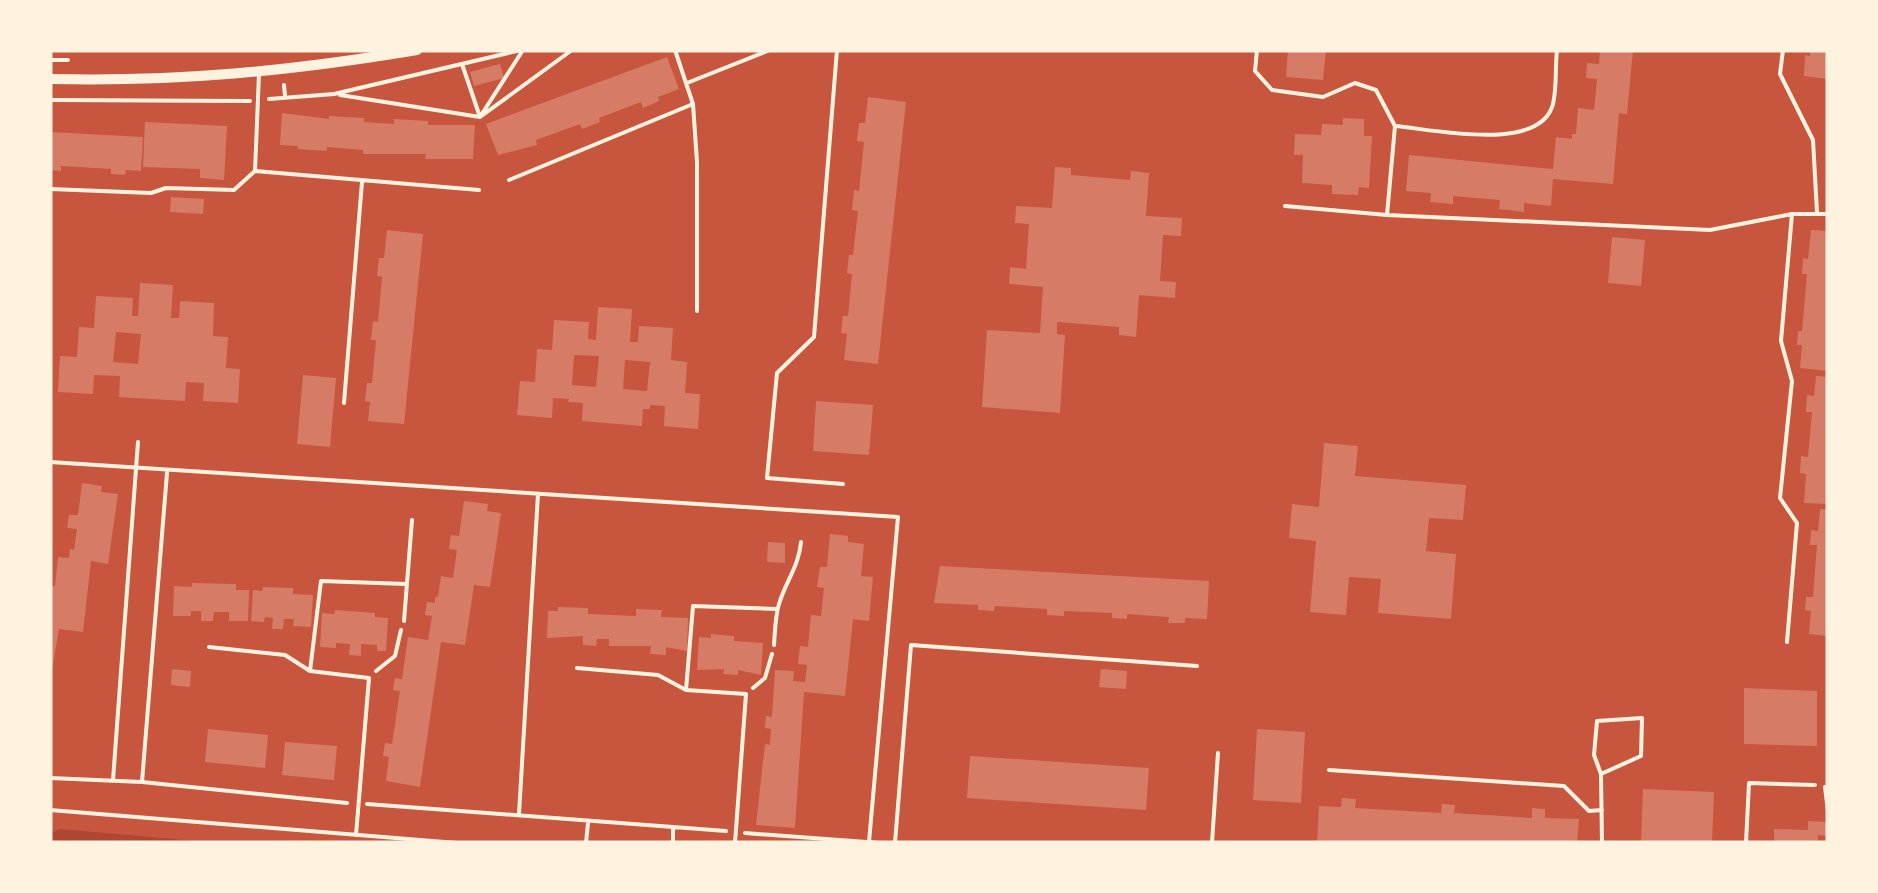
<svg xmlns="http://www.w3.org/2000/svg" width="1878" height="893" font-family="Barlow,sans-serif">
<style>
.green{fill:#ae4732}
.building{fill:#d67c66;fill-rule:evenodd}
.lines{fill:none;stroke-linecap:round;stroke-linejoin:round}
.path{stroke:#fff3e0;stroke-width:4}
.service{stroke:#fff3e0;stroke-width:4}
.tertiary{stroke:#fff3e0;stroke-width:10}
</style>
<rect width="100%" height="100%" fill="#c8553d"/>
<!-- green -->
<path class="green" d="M60,829L218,843H50V833Z"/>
<!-- building -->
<path class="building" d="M1288,50H1326L1323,80L1286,77Z
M1600,50H1633L1627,114L1619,113L1613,184L1553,179L1551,206L1524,203V212L1499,209L1500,200L1453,196V204L1430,202L1431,193L1406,191L1409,155L1553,169L1556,137L1572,139V134H1576L1578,108L1594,110L1597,79L1586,78L1587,63L1599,64Z
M1810,50H1828V79L1804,76L1805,55L1810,56Z
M667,57L679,89L658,97L659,101L643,108L641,102L599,118L600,122L582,129L580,124L536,140L537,145L498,155L486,124Z
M500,64L504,78L474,86L470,72Z
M868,97L906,102L878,364L844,360L847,334L841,333L843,316H848L852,274L847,273L849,255H853L858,211L852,210L854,190L859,191L864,142L857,141L859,123H865Z
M282,113L329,119V116L364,118V122L394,124V119L428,121V125H475L473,159H425L426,154H363V150L327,147V151L298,149V146L280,145Z
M1343,118L1364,119V136H1372L1369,188L1359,187L1358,195L1332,194V185L1302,183L1303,155H1294L1295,134L1321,135L1322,124L1343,125Z
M145,122L227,126L224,180L200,178V169L143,167Z
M50,132L143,137L141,171L126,170L125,175L111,174V169L61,166V171L50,170Z
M1055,167L1071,168V175L1130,180L1131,171L1149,173L1146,216L1182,218L1181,236L1163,235L1160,281L1176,282L1175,298L1139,295L1136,337L1119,335V327L1057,322V334L1065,335L1060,413L982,407L987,330L1040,333L1043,287L1009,284L1010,267L1026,269L1029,224L1015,223L1016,206L1052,208Z
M171,197L204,199L203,214L170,212Z
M387,230L423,234L404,424L368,421L370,402L365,401L367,383H372L376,340H371L373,321L378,322L382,277L377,276L379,258H384Z
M1811,230L1828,231V371L1800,368L1802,345H1797L1798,331H1802L1807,274H1802L1803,258L1808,259Z
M1612,237L1645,240L1641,286L1608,283Z
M140,283L173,285L171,318H179L180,301L214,303L213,336L228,337L226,368L240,369L238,403L203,401L204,383L186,382L185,401L119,397L120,376L94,375L93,394L58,392L60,356L77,357L79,327L94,328L96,296L133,298L132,316H138ZM116,332L141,334L138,364L113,362Z
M598,307L632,309L630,342H638L639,326L673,328L671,360L687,362L685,393L700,394L698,429L664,426L665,406L650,405V409H643L642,426L582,421L583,403L568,402L569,399L553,398L552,418L517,415L520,381L535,382L537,349L552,350L554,320L589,322L588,339L596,340ZM574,355L599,356L596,387L572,385ZM625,360L650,362L647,391L623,389Z
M303,375L336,378L330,447L297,444Z
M1816,376L1828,377V504L1804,503L1806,474L1800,473L1801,456L1808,457L1812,412H1806L1807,395L1814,396Z
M816,401L873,405L869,455L813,451Z
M1324,443L1358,446L1355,476L1466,485L1463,520L1429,518L1426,551L1456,554L1451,619L1378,613L1381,579L1349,577L1346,615L1310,612L1316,541L1289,538L1292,504L1319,507Z
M82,483L102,486L101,492L118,494L108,564L91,561L83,632L59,629L50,681V585L55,586L58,557L69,558L70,549L74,550L77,529L67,528L69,515H78Z
M464,501L488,504L487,511L501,513L490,587L474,585L465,645L441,642L420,787L386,781L389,757L383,756L385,743L392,744L400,691L393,690L395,678L402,679L408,637L428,640L432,616L425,615L427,602L435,603V597H438L441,576L453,578L457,550L449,549L451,535L459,536Z
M1820,509H1828V636L1809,634L1811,611L1805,610L1806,597H1813L1817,545H1810L1811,530L1818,531Z
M830,534L848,536V542L864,544L861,576L873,577L869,621L853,619L845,696L804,692L795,828L756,825L765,744L770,745L771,729L765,728L766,716L772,717L775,670L794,671L793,681L805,682L807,665L798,664L800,646L808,647L811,615L821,616L824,588L817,587L820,567H827Z
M768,542L785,543V563L767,562Z
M940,566L1209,581L1207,619L1185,618V623H1168L1169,617L1127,614V619L1112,618V613L1064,611V616L1047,615V609L995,606L994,611L978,610V605L934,603Z
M192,583L236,584V590H249L248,621H229V612H214L213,621H201V611H191V616H173L174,586L192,587Z
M263,587L293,588V594L313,595L311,627L293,626L294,619H284L283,629H272L273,618L265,617L264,622L251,621L253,590L262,591Z
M558,607L588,608V614L636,616V609L662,610L661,617L688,618L687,651L666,647V655L650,654L651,646H609V639H597L596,646L583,645V636L547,638L548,611H558Z
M335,610L375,613V617L388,618L386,651H377V645L361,644V656L349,655L350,644L336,643V648L320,647L322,613L334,614Z
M711,634L734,636V641L763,643L761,675L738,670V675L723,674L724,669L697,670L699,637L711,638Z
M172,669L191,671L190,687L171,685Z
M1101,669L1127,671L1126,689L1099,687Z
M1744,688L1817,691V746L1744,744Z
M208,729L268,735L265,768L205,762Z
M1257,729L1305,732L1301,803L1253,800Z
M285,742L337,746L334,780L282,775Z
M970,756L1149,768L1146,810L967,798Z
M1643,789L1714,792L1712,843H1641Z
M1342,798L1356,799L1355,808L1407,811L1441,813L1442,804L1455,805L1454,813L1532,818V808L1545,809V818L1579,819L1577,843H1317L1319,806L1341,807Z
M1808,821L1828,822L1827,836L1818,835V843H1774V829L1808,830Z"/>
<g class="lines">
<!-- path -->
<path class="path" d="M50,60H68
M462,64L480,117L523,50
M284,85L285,96
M340,95L480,117L572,50
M269,99L334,94L521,50
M50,100L250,101
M50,462L898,517L869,842
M376,671L395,656L401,630
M753,688L765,678L772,654
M50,778L142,782L347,803
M113,780L138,442
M142,782L167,473
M1825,787L1828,811
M367,804L726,831
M519,814L538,494
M745,833L880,843
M586,843L588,823
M673,843V828"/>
<!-- service -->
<path class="service" d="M675,50L693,104L697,162V311
M837,50L814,337L777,373L767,478L843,484
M1257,50L1255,71L1272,90L1323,97L1355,83L1376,90L1395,126L1387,215L1710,230L1792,214H1828
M1783,50L1780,74L1813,140L1817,212
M687,83L770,50
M1395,126C1432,129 1540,154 1553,104C1557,88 1555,67 1557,50
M255,171L479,190
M509,180L693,104
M50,189L151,193L166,188L234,190L255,171L259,74
M1285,206L1387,215
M344,403L362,182
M404,621L412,520
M1787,642L1797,523L1780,498L1792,381L1781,341L1792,214
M774,645C775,632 775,617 779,604C786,581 799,566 801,542
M209,647L285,655L310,671L369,678L356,835
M577,668L658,675L686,690L746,694L735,843
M310,671L321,581L406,584
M686,690L693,606L777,609
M1329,770L1564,786L1589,811L1602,810
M1601,774L1641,756L1642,718L1597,721L1594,755L1601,774L1602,843
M50,810L457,843
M895,843L911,645L1197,666
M1212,843L1218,753
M1746,843L1749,783L1815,785"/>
<!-- tertiary -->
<path class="tertiary" d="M50,79C178,82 291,71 417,50"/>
</g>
<!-- border -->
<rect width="1878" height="893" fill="none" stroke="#fff3e0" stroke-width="105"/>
</svg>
